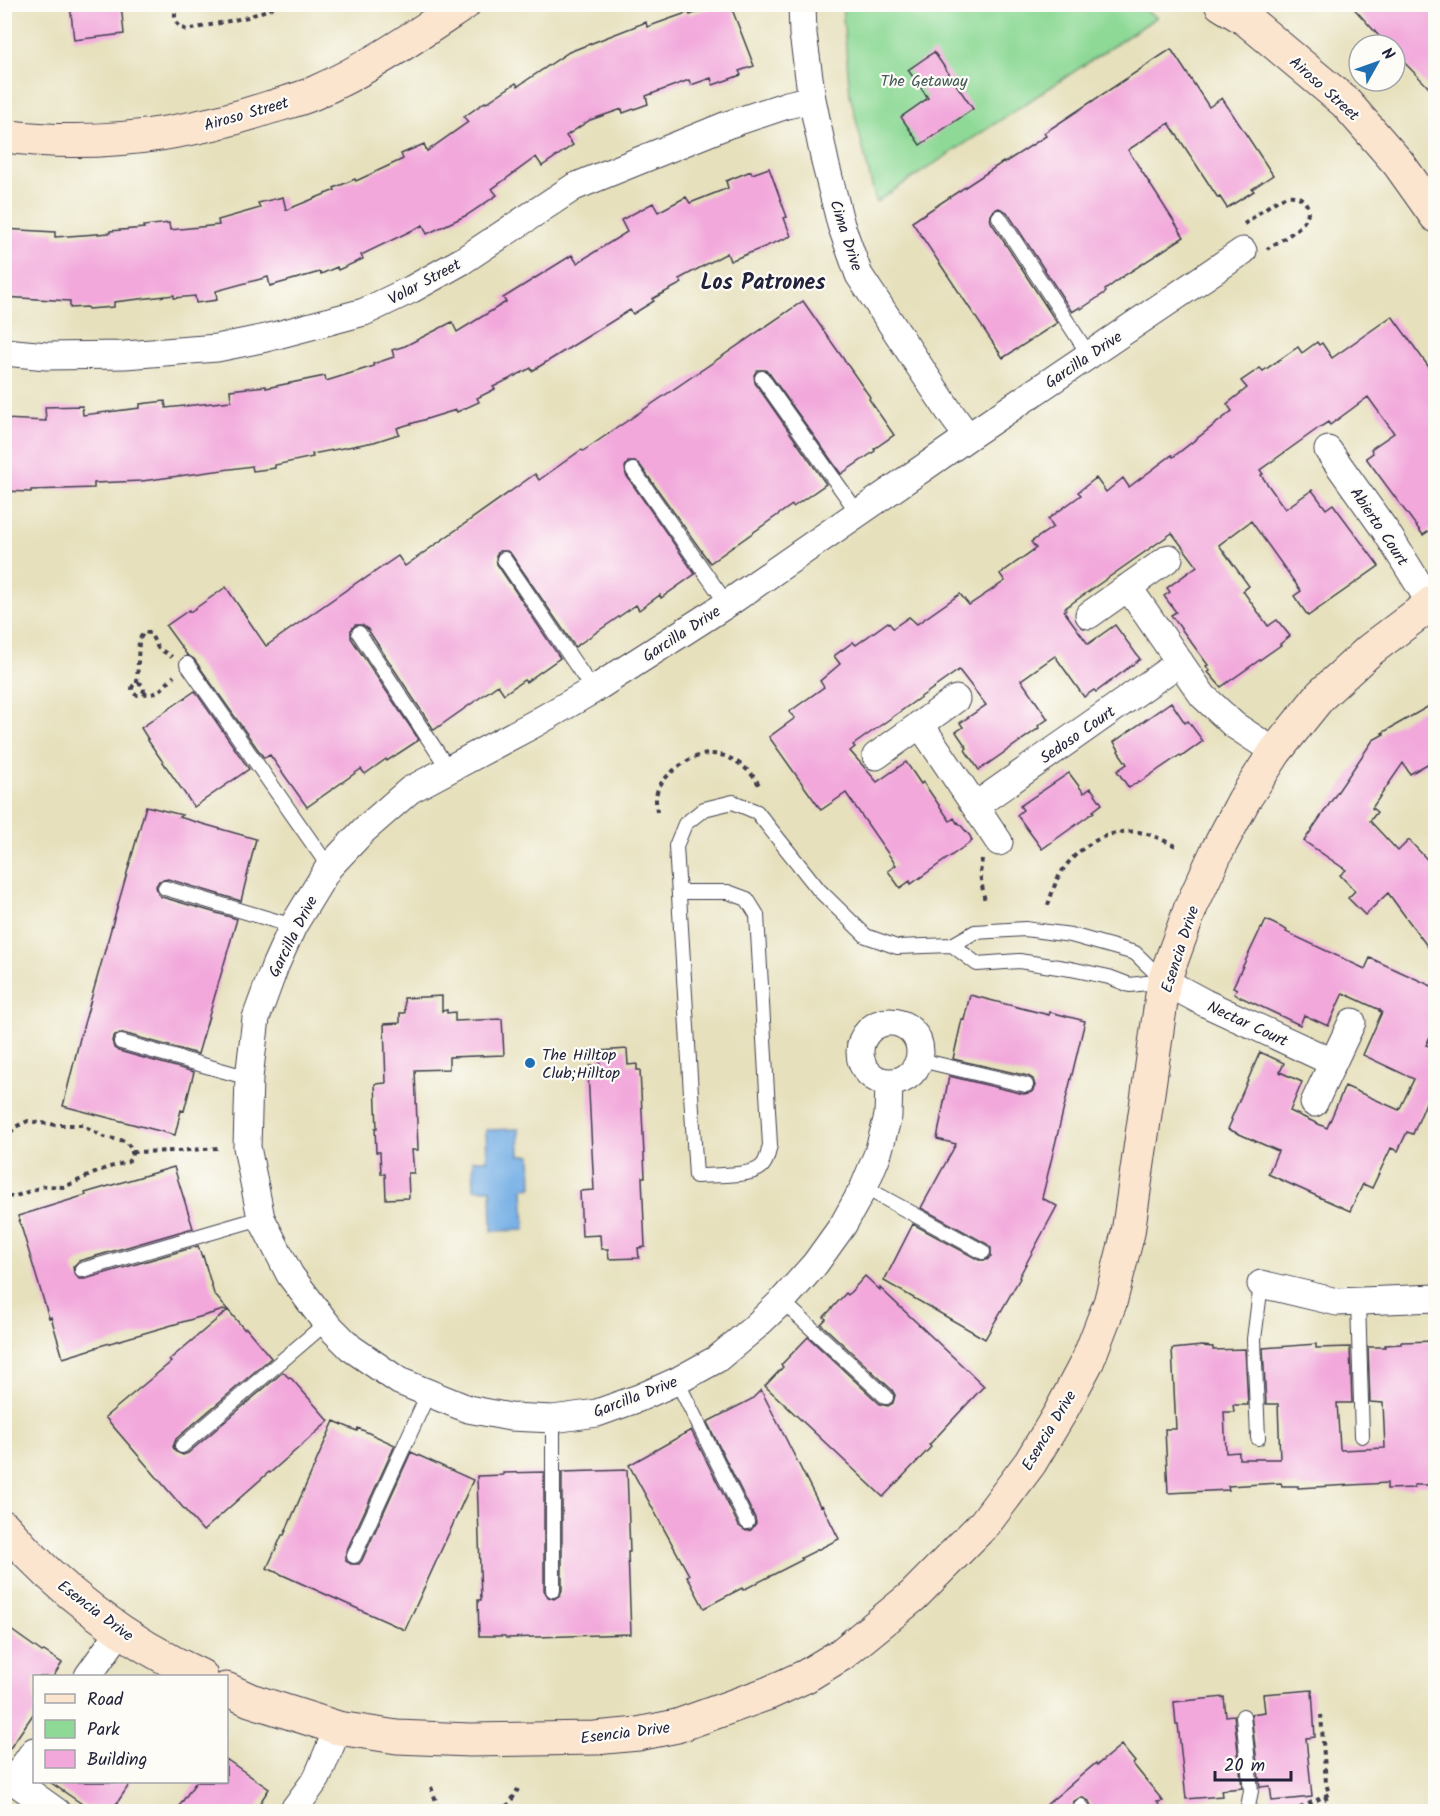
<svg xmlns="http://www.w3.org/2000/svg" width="1440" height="1816" font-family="Kalam,sans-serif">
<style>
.green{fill:#8dd995;stroke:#587e68;stroke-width:1.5}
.water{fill:#74afe5;stroke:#4b6890;stroke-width:1.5}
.building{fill:#f2a8db}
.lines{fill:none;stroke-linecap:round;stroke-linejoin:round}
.lane-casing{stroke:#3f3e4e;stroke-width:16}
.street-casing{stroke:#3f3e4e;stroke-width:29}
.secondary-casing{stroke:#3f3e4e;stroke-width:35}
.path{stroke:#3f3e4e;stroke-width:4;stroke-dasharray:4.5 4.5;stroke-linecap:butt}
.lane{stroke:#fff;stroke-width:14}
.street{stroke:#fff;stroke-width:27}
.secondary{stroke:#fce5cf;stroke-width:33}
.poi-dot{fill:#1f6fb2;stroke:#fdfcf7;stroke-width:2}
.labels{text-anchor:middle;stroke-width:4.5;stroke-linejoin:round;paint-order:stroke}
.park-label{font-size:16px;fill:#425956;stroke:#fdfcf7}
.street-label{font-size:16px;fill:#22223b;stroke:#fdfcf7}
.poi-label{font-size:16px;fill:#22223b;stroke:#fdfcf7;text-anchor:start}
.district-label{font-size:22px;font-weight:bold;fill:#22223b;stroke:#fdfcf7}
</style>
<rect width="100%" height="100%" fill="#fdfcf7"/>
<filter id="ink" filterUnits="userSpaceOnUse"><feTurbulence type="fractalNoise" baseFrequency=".0167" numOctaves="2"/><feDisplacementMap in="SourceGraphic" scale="12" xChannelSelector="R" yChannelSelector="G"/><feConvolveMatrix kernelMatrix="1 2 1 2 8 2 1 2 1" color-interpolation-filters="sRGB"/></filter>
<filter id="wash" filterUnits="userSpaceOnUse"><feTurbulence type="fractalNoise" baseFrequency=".008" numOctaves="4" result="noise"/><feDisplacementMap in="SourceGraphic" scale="24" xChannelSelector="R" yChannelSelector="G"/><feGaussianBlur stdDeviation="1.35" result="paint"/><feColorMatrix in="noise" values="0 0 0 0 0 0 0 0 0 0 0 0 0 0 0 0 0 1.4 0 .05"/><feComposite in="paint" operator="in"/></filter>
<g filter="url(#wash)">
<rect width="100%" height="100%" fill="#e6e0bc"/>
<!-- green -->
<path class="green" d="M1133,4L1157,17L876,202L850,95L842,5Z"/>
<!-- water -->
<path class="water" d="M519,1129L520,1155H531L532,1187L523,1188L525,1230L492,1231L491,1189H474L473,1160H487L486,1130Z"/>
<g id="blocks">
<!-- building -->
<path class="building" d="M70,4H121L124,34L74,40Z
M719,4H730L754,66L739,71L741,75L713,85L711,78L691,85L689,80L646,96L648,104L623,113L622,109L590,120L566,136L573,145L542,166L536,157L492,189L497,195L467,215L427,234L423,225L361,255L363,259L338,270L337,267L321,274L320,272L270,286L268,277L216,291L217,300L196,303L195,296L174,298V295L114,302V307L88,309L87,307L70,308V301L4,297V229L55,232V237L110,233V231L144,228L143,226L169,223L170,230L219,225L218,220L260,208L258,203L283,197L286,210L335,190L334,188L355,179L356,181L403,159L401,154L424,144L427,151L468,122L464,117L485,102L486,103L516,83L518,86L569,52L646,22L647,27L689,12L690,15Z
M1350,4H1436V95L1395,53V45H1387Z
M1171,49L1209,107L1222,98L1273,175L1252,189L1254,191L1227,208L1220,197L1218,198L1169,123L1128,150L1184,237L1125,275L1105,290L1106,292L1081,309L1080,307L1072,312L1007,212L999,208L994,210L990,217L991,222L1057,323L1003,358L912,222L1003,162L1004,163L1046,136L1044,133Z
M934,52L973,109L920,145L901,117L928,98L908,70Z
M769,168L787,217L784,218L791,236L730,261L727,253L679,279L682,283L652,299L654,301L633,314L630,310L532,371L531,368L493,387L495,389L477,398L479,402L457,412L456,410L397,428L399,434L374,442L312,454L313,457L275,465V468L253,471L252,466L142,481L94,483V488L31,490V492L4,491V419L46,421L45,407L82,406L83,415L140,408V404L165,401L166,408L231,401L230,390L266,386V388L325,376L326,381L374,366L373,364L394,357L392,350L405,346L452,322L457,332L506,302L503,298L572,255L577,263L627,232L621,220L653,203L658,212L686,197L690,203L728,188L726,181L751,171L752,174Z
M803,301L870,397L869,399L894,435L874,449L875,451L841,474L769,373L765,370H757L754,375L755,383L826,484L793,507L792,505L710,563L640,465L636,462H628L625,467L626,475L695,574L661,598L660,595L639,610L636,605L575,647L511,554L507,551H499L496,556L497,564L560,658L526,682L524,680L504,694L498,685L434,730L367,628L362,625H355L351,630V638L419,740L387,761L386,759L365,774L361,769L307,807L270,755L264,758L194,659L187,655L166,626L189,610L190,612L226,587L266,646L362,579L363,580L398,556L405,566L535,474L539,480L581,450L583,451Z
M1392,316L1436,377V526L1423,535L1366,458L1373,453L1371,449L1394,433L1368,397L1330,425L1328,422L1320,427L1260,470L1263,474L1261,475L1285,509L1312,490L1326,509L1333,504L1379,566L1308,616L1294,596L1301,591L1251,521L1219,545L1249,586L1243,591L1268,626L1277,620L1290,636L1280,644L1281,645L1221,687L1208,672L1210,671L1206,666L1208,665L1171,615L1176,612L1164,596L1170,592L1167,588L1197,566L1172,533L1065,608L1066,609L1064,611L1088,644L1115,625L1140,659L1096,692L1094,690L1084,697L1055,656L1021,680L1048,719L1038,726L1039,728L979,770L965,750L967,748L956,732L963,727L960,723L986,705L959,670L853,745L855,747L850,751L877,782L906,762L921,784L923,782L950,821L954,818L957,823L958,822L970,836L972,841L911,884L910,881L900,888L888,871L896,865L846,793L821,810L769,737L795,718L789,712L824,687L820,681L840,664L834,656L853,642L856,645L888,622L893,628L909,617L917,624L960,594L969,605L1005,581L1000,574L1036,548L1031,542L1053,527L1048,519L1081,495L1078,492L1096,478L1106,492L1123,478L1129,487L1172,455L1173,457L1232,411L1227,404L1247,388L1241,381L1260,368L1263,371L1298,347L1302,353L1317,342L1319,345L1322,343L1332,358Z
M195,691L249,769L194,807L147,739H148L141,728Z
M1171,702L1185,723L1188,721L1203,741L1181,757L1180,755L1140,782L1139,781L1129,788L1117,771L1127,764L1118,751L1119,750L1114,742Z
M1436,702V759L1410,774L1403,763L1372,808L1377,812L1370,821L1398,851L1409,840L1436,869V958L1388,893L1365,915L1348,898L1355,891L1340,875L1346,870L1304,841L1373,740L1384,734L1382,733Z
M1069,773L1084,793L1091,788L1102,804L1093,811L1094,812L1042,849L1017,815L1023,810L1020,806Z
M146,806L182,815L179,817L203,824L256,839L241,901L168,879L159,881L156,886L158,894L162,897L237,919L198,1054L123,1033L115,1035L112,1040L114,1048L119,1051L194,1072L184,1111L181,1110L175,1135L63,1106L80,1038Z
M1266,920L1287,930L1286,932L1365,969L1370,958L1436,988V1024L1426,1045L1429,1046L1436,1030V1102L1428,1098L1413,1134L1407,1132L1398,1151L1391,1148L1372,1188L1363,1184L1350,1211L1268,1174L1278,1151L1228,1129L1232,1120L1231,1119L1260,1052L1284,1063L1280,1072L1302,1082L1290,1111L1327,1128L1345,1086L1399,1110L1414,1079L1363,1055L1382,1012L1379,1011L1380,1010L1343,993L1328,1026L1304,1015L1300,1025L1234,994L1237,989L1233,987L1261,928L1262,929Z
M970,995L1049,1015L1050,1012L1085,1021L1042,1198L1057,1206L1019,1277L1020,1278L985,1339L884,1281L913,1224L979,1260H987L991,1256V1248L987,1244L921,1208L956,1144L937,1139L949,1076L1024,1094L1032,1092L1035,1086L1033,1079L1028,1076L953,1059L962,1019L964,1020Z
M442,996V1011L447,1010V1013L455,1012V1021L502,1019L504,1055L449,1057V1069L415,1070L418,1150H412L414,1173H408L409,1198L386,1199L385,1174H381L380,1152H376L375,1128H377L375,1084L386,1083L384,1024L400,1023V1013H405L404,998Z
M627,1049L628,1065L637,1064V1070H640L645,1177H642L645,1247L638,1248L639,1258L609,1259L608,1249H601L600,1235L582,1236L580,1191L594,1190L588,1073H591L590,1066H600L599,1051Z
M174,1167L193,1228L79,1261L73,1267L74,1273L79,1279H85L198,1246L202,1257L203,1256L214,1294L227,1309L96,1347V1348L63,1358L51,1317L49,1318L18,1216L86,1195L85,1193Z
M865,1276L880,1290V1288L984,1386L929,1445L931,1447L883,1497L765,1386L783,1367L781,1365L808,1337L880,1404L888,1406L893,1403L895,1395L892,1390L821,1324L826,1319L824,1317L846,1293L848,1295Z
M228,1310L244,1329L246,1328L271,1358L176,1439L173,1447L176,1452L183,1455L188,1453L283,1372L289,1378L290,1377L329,1421L270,1473L269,1472L203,1531L105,1417L171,1362L169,1360Z
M1436,1341V1485H1414V1488L1387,1489V1483L1298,1488V1486H1282L1281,1483L1228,1486L1229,1490L1168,1493L1165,1429H1176L1172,1349L1202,1346L1213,1347V1350L1245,1349L1248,1405H1233L1234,1412H1224L1226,1453L1239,1452V1459H1280L1278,1404H1266L1263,1348L1316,1344V1348L1350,1347L1352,1403H1337L1340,1448L1341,1450L1385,1448L1383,1403L1370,1402L1368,1347H1385V1345L1401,1344V1342Z
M761,1390L820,1506L822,1505L839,1539L801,1558L802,1560L743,1590L742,1588L704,1608L687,1576L689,1575L629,1465L691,1430L739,1526L746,1531L751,1530L756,1523L755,1518L707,1422L752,1399Z
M334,1421L357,1431L358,1428L395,1445L346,1552V1561L351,1564H359L362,1560L411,1452L473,1480L405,1630L267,1568L282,1535H284Z
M627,1470L630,1552H628L631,1634L506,1638L505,1636H479L478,1600H481L477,1476L503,1475V1473L544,1472V1590L548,1597L554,1599L560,1595L562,1590V1472Z
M4,1625L42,1652L44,1651L62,1663L53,1677H34V1713L4,1757Z
M1312,1690L1315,1737L1306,1738L1312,1797L1272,1801L1270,1786L1260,1787L1251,1714L1265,1712L1263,1694Z
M1224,1697L1226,1716L1234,1715L1242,1788L1221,1790L1222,1796L1186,1799L1178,1724H1176L1174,1702Z
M1121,1745L1135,1762L1133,1764L1163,1801L1157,1802L1165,1812H1093L1089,1801L1081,1797L1073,1802L1072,1806L1074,1812H1038L1096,1763L1097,1765Z
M226,1759L269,1789L254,1812H175L196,1782H226Z
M50,1782H131L111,1812H100L90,1805L88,1808Z"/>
</g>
</g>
<g filter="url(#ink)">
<use href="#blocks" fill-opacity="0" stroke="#3f3e4e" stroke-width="1.5"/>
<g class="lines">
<!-- lane casing -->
<g class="lane-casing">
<path id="lane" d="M999,217L1089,355
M762,378L858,513
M633,470L727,604
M504,559L593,690
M359,633L449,770
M187,664L329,867
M165,888L293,926
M679,892H728L747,899L757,915L770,1145C768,1153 767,1162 761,1167C750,1177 712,1175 696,1176L676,846L685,824L704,809L733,802L757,812L819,890L866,936L897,947L952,945L975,932L1025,929L1071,935L1135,953L1164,981
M952,945L977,964L1019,961L1071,969L1109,977L1130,985L1163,981
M121,1042L249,1078
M920,1060L1026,1085
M864,1187L983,1252
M82,1270L261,1218
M782,1301L886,1397
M1358,1301L1362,1436
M677,1381L747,1522
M1258,1438L1254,1339L1261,1284
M182,1446L326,1323
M354,1556L428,1394
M553,1590V1419
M1243,1716L1251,1791L1247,1812
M1081,1806L1084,1812"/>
</g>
<!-- street casing -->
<g class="street-casing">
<path id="street" d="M802,4L803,34L812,99L825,162L841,225L859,275L949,411L968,437
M4,352L47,356L125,355L217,348L266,338L364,312L412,289L462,261L574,187L727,125L787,105L812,99
M1328,450L1385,530L1436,612
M1128,587L1203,696L1234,725L1275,752
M1089,615L1169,558
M920,724L975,806L1180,662
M876,756L956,699
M975,806L999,842
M1164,981L1205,1003L1332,1062
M860 1052a30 30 0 1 1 60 0a30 30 0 1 1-60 0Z
M889,1083L888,1116L878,1153L864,1187L843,1225L815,1264L782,1301L754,1328L717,1359L677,1381L639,1398L597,1413L553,1419L510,1417L468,1409L399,1381L351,1348L326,1323L290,1275L261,1218L247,1147L249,1078L256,1018L275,966L293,926L329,867L364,830L410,790L534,724L593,690L727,604L968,437L1243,251
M1314,1103L1352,1022
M1261,1284L1337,1302L1436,1298
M88,1676L120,1631
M4,1774L57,1812
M14,1780L34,1751
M292,1812L317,1778L338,1728"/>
</g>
<!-- secondary casing -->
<g class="secondary-casing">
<path id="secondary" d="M1221,4L1247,20L1345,102L1399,164L1436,216
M4,136C94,148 186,135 271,107C285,103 301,99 314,93C366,70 417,35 464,4
M4,1527C58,1590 127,1642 201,1676
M226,1689L250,1700L338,1728L397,1737L470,1740L595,1738L638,1734L677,1726L769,1693L806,1676L842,1654L913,1596L985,1523L1030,1463L1060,1413L1088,1360L1110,1303L1128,1233L1164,981L1191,907L1217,851L1244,800L1275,752L1321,695L1370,650L1436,600"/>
</g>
<!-- path -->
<path class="path" d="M177,4C173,16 174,26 187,30L248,17L282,4
M1244,224C1256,216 1275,199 1288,196C1295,195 1301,197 1305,202C1319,222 1280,240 1267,249
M132 689a6 6 0 1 1 12 0a6 6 0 1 1-12 0Z
M137,683L139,640L144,632L150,633L158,648L172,657
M143,693C157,698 165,685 174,676
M657,812C656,804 655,796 658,789C661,782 667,776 673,771C695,753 715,747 740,764C748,770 754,776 759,785
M982,859L980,874L985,902
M1048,905C1051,896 1054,886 1058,878C1073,850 1105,828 1138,832C1152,834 1165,841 1178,847
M132,1152L177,1151L218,1148
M4,1159L6,1147L11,1132L15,1127L28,1121L56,1125H82L104,1137L125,1141L132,1149V1156L128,1162L106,1168L64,1187L44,1186L13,1197L4,1195
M431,1787L440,1812
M1325,1796L1332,1812
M499,1812L510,1803L518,1789
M1292,1812L1329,1794L1326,1783L1321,1715"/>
<!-- lane -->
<use href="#lane" class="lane"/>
<!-- street -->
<use href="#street" class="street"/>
<!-- secondary -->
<use href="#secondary" class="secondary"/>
</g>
</g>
<!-- markers -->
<circle class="poi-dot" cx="530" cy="1063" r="6"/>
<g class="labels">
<!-- park labels -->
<g class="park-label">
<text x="924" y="86">The Getaway</text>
</g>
<!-- street labels -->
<g class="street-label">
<text transform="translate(1325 88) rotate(42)" y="6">Airoso Street</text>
<text transform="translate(246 113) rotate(-16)" y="6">Airoso Street</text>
<text transform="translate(847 235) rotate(72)" y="6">Cima Drive</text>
<text transform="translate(424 281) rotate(-28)" y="6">Volar Street</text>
<text transform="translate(1083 359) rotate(-34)" y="6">Garcilla Drive</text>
<text transform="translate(1380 526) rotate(56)" y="6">Abierto Court</text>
<text transform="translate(681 633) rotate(-33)" y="6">Garcilla Drive</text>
<text transform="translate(1077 734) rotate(-35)" y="6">Sedoso Court</text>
<text transform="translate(292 936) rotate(-63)" y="6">Garcilla Drive</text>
<text transform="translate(1179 949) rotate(-72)" y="6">Esencia Drive</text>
<text transform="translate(1248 1023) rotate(25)" y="6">Nectar Court</text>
<text transform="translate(635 1396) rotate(-21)" y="6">Garcilla Drive</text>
<text transform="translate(1048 1430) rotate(-59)" y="6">Esencia Drive</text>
<text transform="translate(96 1610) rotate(37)" y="6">Esencia Drive</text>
<text transform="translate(625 1732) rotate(-7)" y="6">Esencia Drive</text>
</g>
<!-- poi labels -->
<g class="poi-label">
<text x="542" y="1060">The Hilltop<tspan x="542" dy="18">Club;Hilltop</tspan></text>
</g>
<!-- district labels -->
<g class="district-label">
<text x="763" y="289">Los Patrones</text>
</g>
</g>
<!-- margin -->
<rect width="1440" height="1816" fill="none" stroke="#fdfcf7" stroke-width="24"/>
<!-- legend -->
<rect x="33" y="1675" width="195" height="108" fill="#fdfcf7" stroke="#a5a5ac" stroke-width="1.5"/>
<rect x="45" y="1694" width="30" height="9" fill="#fce5cf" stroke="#a5a5ac" stroke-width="1.5"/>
<text x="87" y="1705" font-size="18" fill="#22223b">Road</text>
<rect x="45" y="1720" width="30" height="18" fill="#8dd995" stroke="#a5a5ac" stroke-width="1.5"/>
<text x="87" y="1735" font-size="18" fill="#22223b">Park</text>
<rect x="45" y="1750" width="30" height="18" fill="#f2a8db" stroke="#a5a5ac" stroke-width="1.5"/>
<text x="87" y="1765" font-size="18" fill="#22223b">Building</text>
<!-- north arrow -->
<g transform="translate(1377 63) rotate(50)"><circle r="28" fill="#fdfcf7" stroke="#a5a5ac" stroke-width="1.5"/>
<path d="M0-4.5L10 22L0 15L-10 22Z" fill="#1f6fb2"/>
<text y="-9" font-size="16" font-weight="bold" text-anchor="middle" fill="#22223b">N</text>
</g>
<!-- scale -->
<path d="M1215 1771v9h76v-9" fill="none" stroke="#22223b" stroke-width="3"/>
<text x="1224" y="1771" font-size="18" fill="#22223b" stroke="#fdfcf7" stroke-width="4.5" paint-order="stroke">20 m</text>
</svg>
